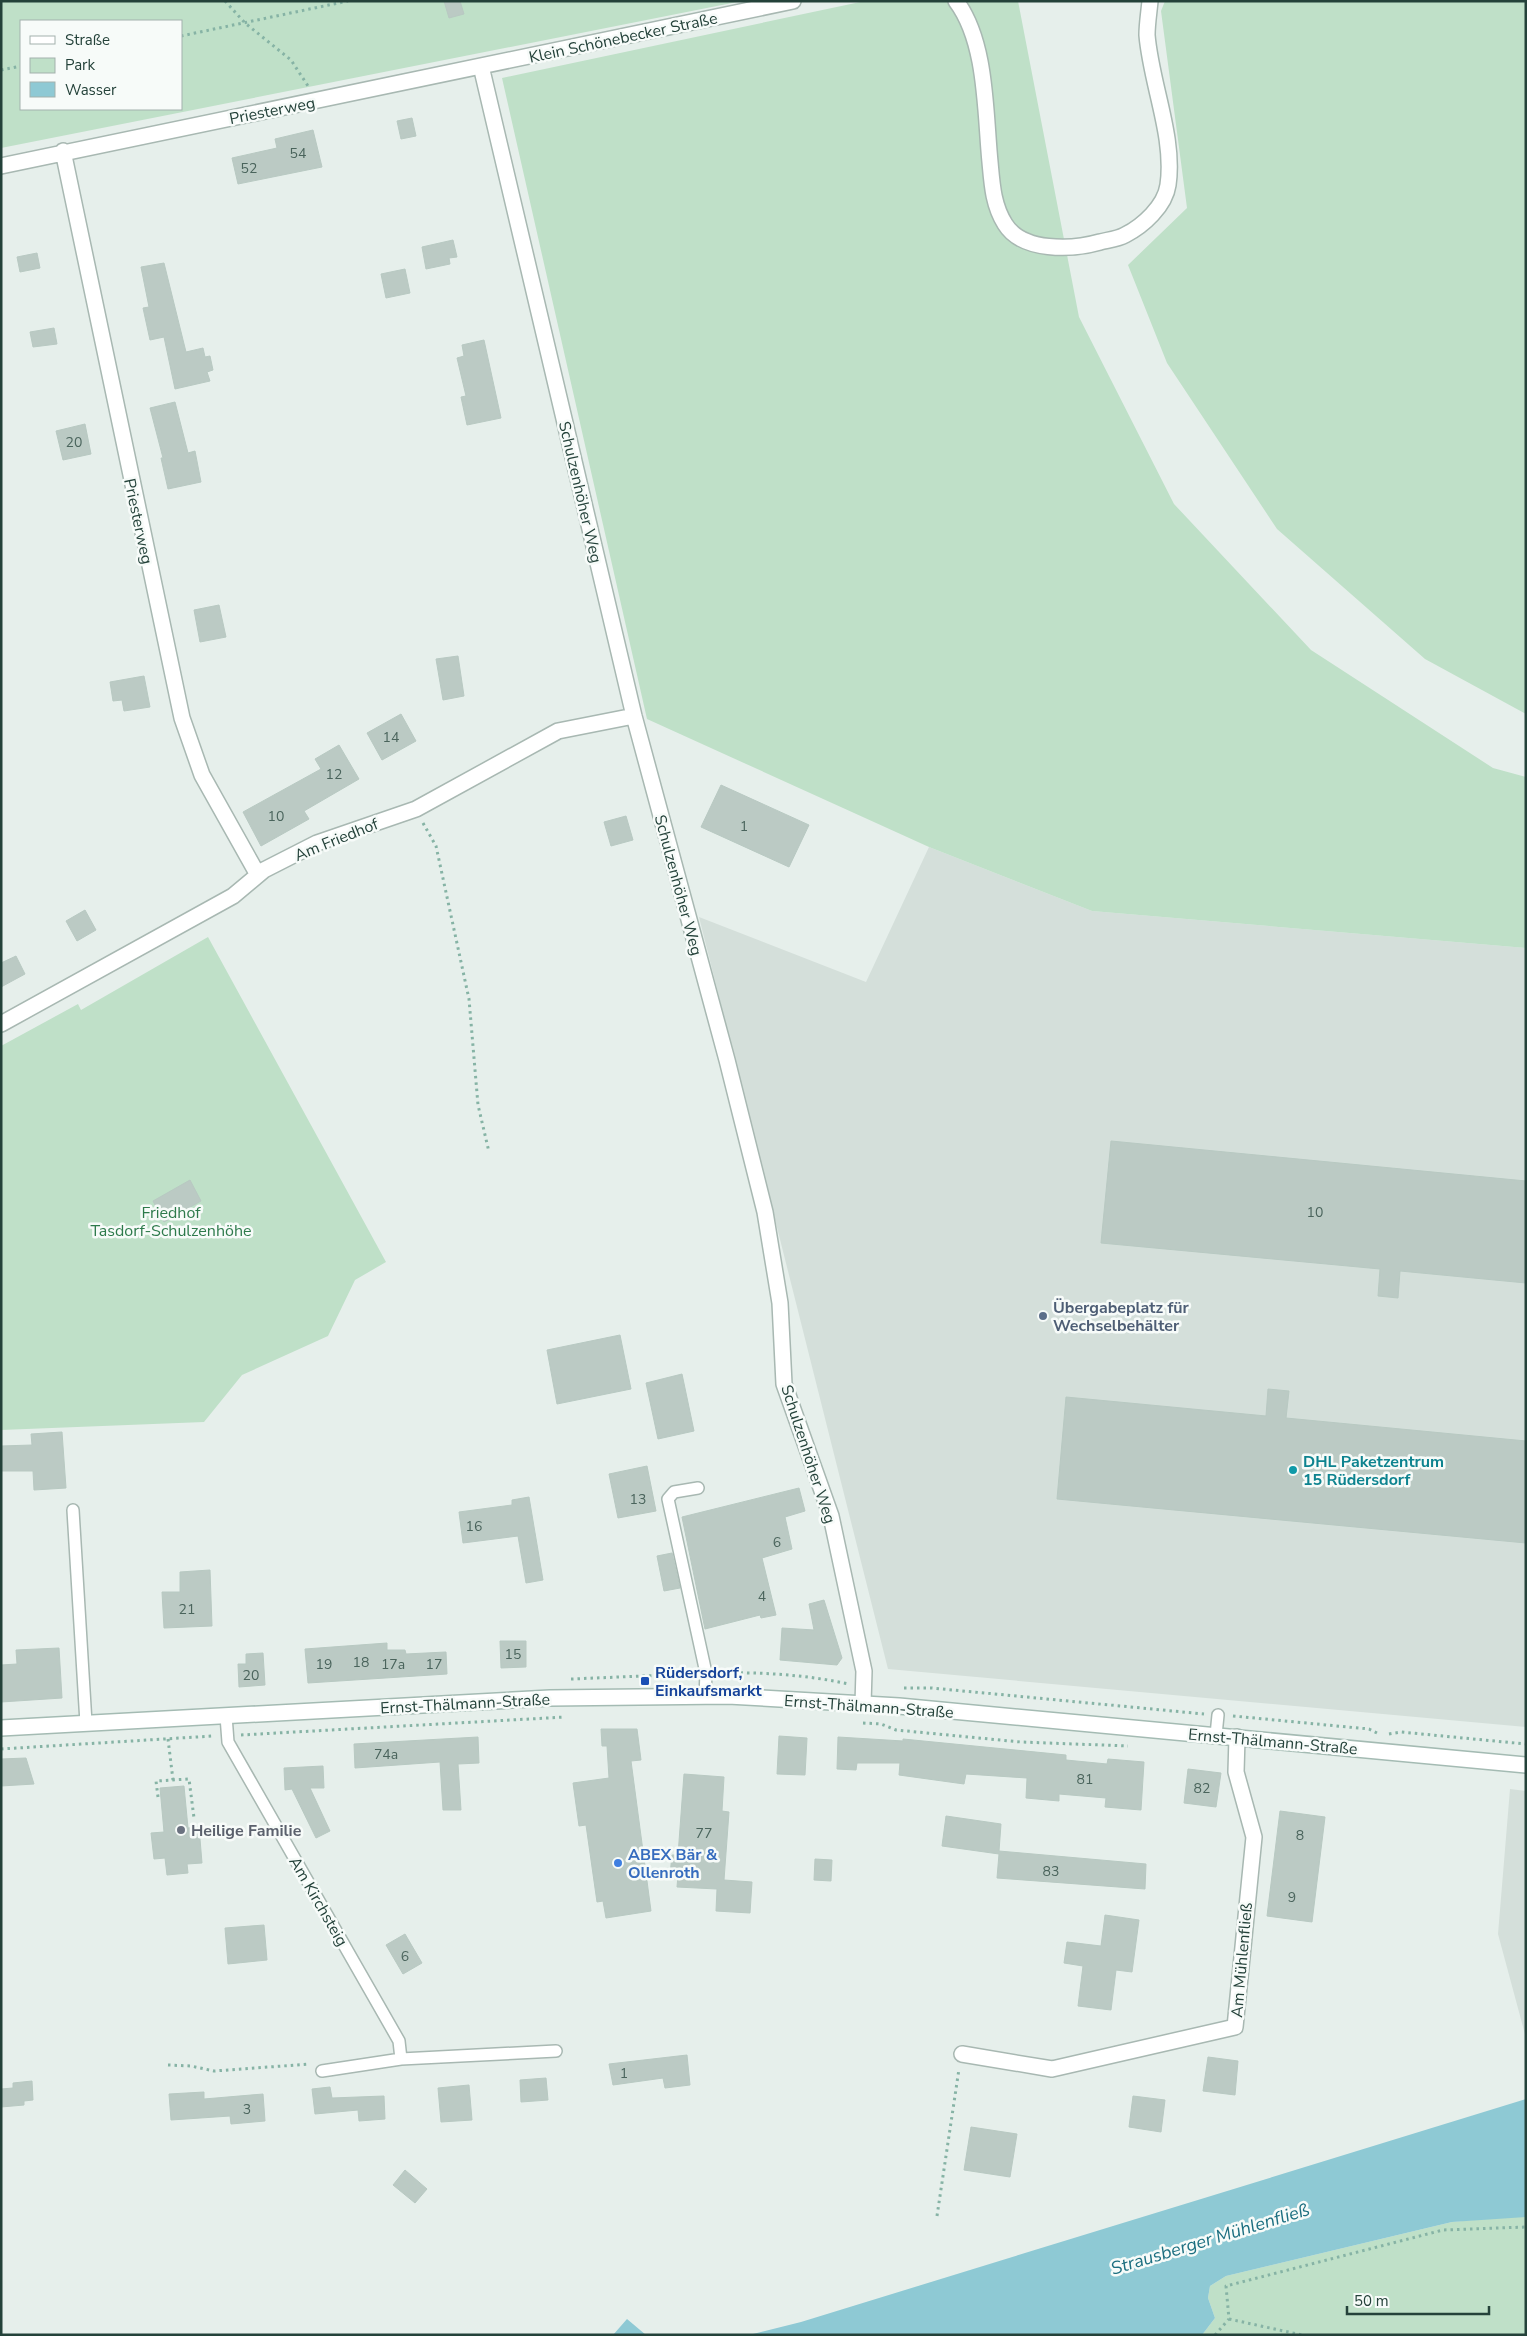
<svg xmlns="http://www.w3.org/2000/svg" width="1527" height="2336" font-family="'Nunito Sans',sans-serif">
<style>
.built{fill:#d4dfda}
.green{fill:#bfe0c8;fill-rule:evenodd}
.water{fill:#8ec9d4}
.building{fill:#bbcac4;stroke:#b8c9c2}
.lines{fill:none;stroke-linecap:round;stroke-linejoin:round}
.lane-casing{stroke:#a8b8b2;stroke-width:14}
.street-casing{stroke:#a8b8b2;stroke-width:18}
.secondary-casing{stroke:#a4bbb3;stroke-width:18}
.path{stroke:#86b3a5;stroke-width:3;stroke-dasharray:2.5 4;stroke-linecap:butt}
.lane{stroke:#fff;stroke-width:11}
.street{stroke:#fff;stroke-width:15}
.secondary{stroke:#fff;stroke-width:15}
.service-dot{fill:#5c6f8a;stroke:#f7fbf9;stroke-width:2}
.culture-dot{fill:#0f9aa8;stroke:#f7fbf9;stroke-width:2}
.transit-dot{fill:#1a4fb4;stroke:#f7fbf9;stroke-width:2}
.worship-dot{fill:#6b7280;stroke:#f7fbf9;stroke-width:2}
.shop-dot{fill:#3f7fe0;stroke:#f7fbf9;stroke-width:2}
.labels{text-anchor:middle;stroke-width:5;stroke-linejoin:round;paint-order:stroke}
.number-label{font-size:14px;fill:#4a645c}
.street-label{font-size:16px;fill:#24423a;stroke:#f7fbf9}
.park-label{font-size:16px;fill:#2d7a4b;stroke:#f7fbf9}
.service-label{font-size:16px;font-weight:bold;fill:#4e5e75;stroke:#f7fbf9;text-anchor:start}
.culture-label{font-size:16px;font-weight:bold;fill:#0d838f;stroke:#f7fbf9;text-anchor:start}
.transit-label{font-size:16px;font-weight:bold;fill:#164399;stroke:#f7fbf9;text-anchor:start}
.worship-label{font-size:16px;font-weight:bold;fill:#5b616d;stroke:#f7fbf9;text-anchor:start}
.shop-label{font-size:16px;font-weight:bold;fill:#366cbe;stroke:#f7fbf9;text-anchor:start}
.water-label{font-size:18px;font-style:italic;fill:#1c6f80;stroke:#f7fbf9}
</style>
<rect width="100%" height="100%" fill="#e6efeb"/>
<!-- built -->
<path class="built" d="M929,847L1092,911L1526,948V1727L888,1669L699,917L866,982Z
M1510,1789L1526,1791V2038L1498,1934Z"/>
<!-- green -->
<path class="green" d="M1,1H742L1,148ZM21,21H181V109H21Z
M865,1H1018L1079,317L1174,504L1311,650L1493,768L1526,777V948L1092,911L929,847L647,719L502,78Z
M1165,1H1526V714L1425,659L1277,529L1167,363L1128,265L1187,208L1161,11Z
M208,937L386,1262L355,1280L328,1336L242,1375L204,1422L1,1430V1046L78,1004L81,1010Z
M1517,2216L1526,2217V2335H1202L1215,2318L1208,2298L1210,2286L1226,2276L1452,2222Z"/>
<!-- water -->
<path class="water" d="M1526,2099V2217L1452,2222L1226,2276L1210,2286L1208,2298L1215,2318L1202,2335H749L801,2322Z
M627,2319L646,2335H613Z"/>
<!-- building -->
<path class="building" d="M444,1H460L464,14L449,18Z
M412,118L416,136L401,139L397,121Z
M313,130L322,167L238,184L232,158L277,148L275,139Z
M453,240L457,257L449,258L450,264L426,269L422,247Z
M37,253L40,268L20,272L17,257Z
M164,263L186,352L203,348L205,357L210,356L213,370L207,372L210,381L175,389L164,337L150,340L143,308L149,307L141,267Z
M405,269L410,293L386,298L381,274Z
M54,328L57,344L33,347L30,332Z
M484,340L501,418L467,425L461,397L466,396L457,358L464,356L462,345Z
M175,402L188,453L195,451L201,482L168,489L161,458H163L150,408Z
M85,424L91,454L63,460L56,431Z
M219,605L226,637L200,642L194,610Z
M458,656L464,696L443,700L436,659Z
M144,676L150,707L124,711L122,700L113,701L110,682Z
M401,714L416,741L382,760L367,733Z
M339,745L359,779L304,811L309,819L261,846L243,812L321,769L315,759Z
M721,785L809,825L789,867L701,827Z
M626,816L633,840L611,846L604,822Z
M85,910L96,930L77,941L66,921Z
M16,956L25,974L1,987V963Z
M1111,1141L1526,1181V1283L1400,1271L1398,1298L1378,1296L1380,1269L1101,1243Z
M190,1180L201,1201L164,1222L153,1201Z
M620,1335L631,1389L557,1404L547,1350Z
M682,1374L694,1431L658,1439L646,1383Z
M1268,1389L1289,1391L1286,1418L1526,1441V1543L1057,1499L1066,1397L1266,1416Z
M62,1432L66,1488L34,1490L33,1471H1V1446L32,1445L31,1434Z
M647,1466L656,1511L618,1518L609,1474Z
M799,1488L805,1511L785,1517L792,1549L762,1558L776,1615L761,1618L760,1615L705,1629L682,1517Z
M529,1497L543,1580L526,1583L518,1536L463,1543L459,1512L512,1505V1500Z
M672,1553L680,1588L664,1591L657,1556Z
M210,1570L212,1626L164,1628L162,1592H180V1572Z
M824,1600L842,1658L837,1665L780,1660L782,1628L814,1630L809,1604Z
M500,1641H526V1667L501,1668Z
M387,1643V1650H405L406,1654L446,1652L447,1674L308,1683L305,1649Z
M59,1648L62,1698L1,1702V1665L17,1664L16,1650Z
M263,1653L265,1685L239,1687L238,1664H246V1654Z
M601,1729H637L641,1760L631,1761L651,1911L606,1918L603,1901L597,1902L586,1825L579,1826L573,1783L609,1778L607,1746H602Z
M779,1736L807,1738L805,1775L777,1774Z
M478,1737L479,1763L458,1764L461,1810H443L440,1762L355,1768L354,1744Z
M838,1737L903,1741V1739L1066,1755V1760L1107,1764L1108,1759L1144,1762L1141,1810L1105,1807L1106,1798L1059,1794V1801L1026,1798L1027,1778L966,1774L964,1784L899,1775L900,1763H857L856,1770L837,1769Z
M26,1758L34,1784L1,1786V1759Z
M323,1766L324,1788H310L330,1831L316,1838L292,1789L285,1790L284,1768Z
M1188,1769L1221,1773L1216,1807L1184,1803Z
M684,1774L724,1777L722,1811L729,1812L724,1880L752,1882L750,1913L716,1911L717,1889L677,1887L678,1875H670L672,1855H678Z
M184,1786L188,1828L199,1827L202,1863L187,1864L188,1873L167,1875L165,1858L154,1859L151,1833L164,1832L160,1788Z
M1280,1811L1325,1817L1312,1922L1267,1916Z
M946,1816L1001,1824L999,1851L1146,1864L1145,1889L997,1878L999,1854L942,1846Z
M815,1859L832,1860L831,1881L814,1880Z
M1105,1915L1139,1920L1132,1972L1116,1970L1111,2010L1078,2006L1083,1966L1064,1963L1067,1942L1101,1946Z
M264,1925L267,1960L228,1964L225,1928Z
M405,1934L422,1963L403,1974L386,1945Z
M687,2055L690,2085L665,2088L663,2078L613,2085L609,2064Z
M1208,2057L1238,2061L1235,2095L1203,2091Z
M546,2078L548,2100L521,2102L520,2080Z
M32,2081L33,2100L24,2101V2105L1,2107V2089L13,2088V2083Z
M469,2085L472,2120L441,2122L438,2088Z
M330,2087L332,2098L384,2096L385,2119L359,2121L358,2110L315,2114L312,2089Z
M204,2092V2099L263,2094L265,2121L231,2124L230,2116L171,2120L169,2094Z
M1133,2096L1165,2100L1161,2132L1129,2127Z
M971,2127L1017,2134L1010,2177L964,2170Z
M405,2170L427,2189L415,2203L393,2185Z"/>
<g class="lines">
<!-- lane casing -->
<g class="lane-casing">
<path id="lane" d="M698,1488L674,1492L668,1499L706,1673L705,1696
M73,1510L86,1723
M226,1716L228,1742L399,2041L401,2059
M1216,1735L1218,1715
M322,2071L401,2059L556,2051"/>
</g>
<!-- street casing -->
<g class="street-casing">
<path id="street" d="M956,1C987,42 985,112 990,162C992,184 993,205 1005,224C1022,252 1072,250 1100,242C1108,240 1118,239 1125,235C1143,226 1165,206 1168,185C1175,137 1151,84 1147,35C1147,24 1149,12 1150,1
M481,66L634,716L727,1060L765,1212L780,1303L784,1384L831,1516L864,1671L863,1704
M63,151L182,718L202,775L258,875
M1,166L793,1
M1,1024L233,896L264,870L317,843L416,809L558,731L634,716
M962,2054L1052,2069L1235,2027L1254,1837L1236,1772L1237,1737"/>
</g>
<!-- secondary casing -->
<g class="secondary-casing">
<path id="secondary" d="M1,1728L550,1698L728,1696L899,1706L1526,1765"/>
</g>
<!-- path -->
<path class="path" d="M225,1L245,23L291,60L308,86
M181,36L348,1
M1,70L21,66
M423,823L436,846L469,999L478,1105L489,1152
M721,1673C763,1672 807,1675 849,1684
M571,1679L692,1674
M904,1688H932L1204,1714
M1233,1716L1369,1729L1377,1733
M863,1723L881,1724L896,1730L1021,1742L1128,1746
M1389,1734L1401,1732L1526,1744
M241,1735L565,1717
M168,1739L173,1780
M1,1749L213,1736
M158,1797L156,1781L189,1779L194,1818
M168,2065L191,2066L214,2071L310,2064
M937,2216L959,2069
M1229,2319L1302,2335
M1215,2335L1229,2319L1226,2286L1443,2230L1526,2227"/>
<!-- lane -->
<use href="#lane" class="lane"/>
<!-- street -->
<use href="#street" class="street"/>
<!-- secondary -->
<use href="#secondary" class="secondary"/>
</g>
<!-- markers -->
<circle class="service-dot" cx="1043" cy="1316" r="5"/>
<circle class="culture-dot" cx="1293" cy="1470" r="5"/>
<rect class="transit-dot" x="640" y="1676" width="10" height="10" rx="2.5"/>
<circle class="worship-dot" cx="181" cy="1830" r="5"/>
<circle class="shop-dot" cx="618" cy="1863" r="5"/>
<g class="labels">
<!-- number labels -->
<g class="number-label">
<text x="298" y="158">54</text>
<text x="249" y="173">52</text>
<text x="74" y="447">20</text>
<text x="391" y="742">14</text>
<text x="334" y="779">12</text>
<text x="276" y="821">10</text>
<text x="744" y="831">1</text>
<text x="1315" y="1217">10</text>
<text x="638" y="1504">13</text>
<text x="474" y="1531">16</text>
<text x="777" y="1547">6</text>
<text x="762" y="1601">4</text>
<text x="187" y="1614">21</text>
<text x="513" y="1659">15</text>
<text x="361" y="1667">18</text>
<text x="324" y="1669">19</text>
<text x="393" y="1669">17a</text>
<text x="434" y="1669">17</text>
<text x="251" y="1680">20</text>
<text x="386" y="1759">74a</text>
<text x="1085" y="1784">81</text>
<text x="1202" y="1793">82</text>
<text x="704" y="1838">77</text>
<text x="1300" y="1840">8</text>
<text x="1051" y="1876">83</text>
<text x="1292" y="1902">9</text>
<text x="405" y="1961">6</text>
<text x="624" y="2078">1</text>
<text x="247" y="2114">3</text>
</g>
<!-- street labels -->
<g class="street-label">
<text transform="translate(623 37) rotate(-12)" y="6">Klein Schönebecker Straße</text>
<text transform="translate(272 110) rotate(-11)" y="6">Priesterweg</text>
<text transform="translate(581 492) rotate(77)" y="6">Schulzenhöher Weg</text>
<text transform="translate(139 521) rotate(78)" y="6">Priesterweg</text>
<text transform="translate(336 839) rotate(-22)" y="6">Am Friedhof</text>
<text transform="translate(679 885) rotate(75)" y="6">Schulzenhöher Weg</text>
<text transform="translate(809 1454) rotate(72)" y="6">Schulzenhöher Weg</text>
<text transform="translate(465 1703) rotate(-3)" y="6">Ernst-Thälmann-Straße</text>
<text transform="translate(869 1706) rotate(4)" y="6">Ernst-Thälmann-Straße</text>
<text transform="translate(1273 1741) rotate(5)" y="6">Ernst-Thälmann-Straße</text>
<text transform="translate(319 1901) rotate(60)" y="6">Am Kirchsteig</text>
<text transform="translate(1241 1960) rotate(-85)" y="6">Am Mühlenfließ</text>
</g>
<!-- park labels -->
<g class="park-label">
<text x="171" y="1218">Friedhof<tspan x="171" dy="18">Tasdorf-Schulzenhöhe</tspan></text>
</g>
<!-- service labels -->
<g class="service-label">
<text x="1053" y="1313">Übergabeplatz für<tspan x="1053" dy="18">Wechselbehälter</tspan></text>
</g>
<!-- culture labels -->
<g class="culture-label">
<text x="1303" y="1467">DHL Paketzentrum<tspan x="1303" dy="18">15 Rüdersdorf</tspan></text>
</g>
<!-- transit labels -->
<g class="transit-label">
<text x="655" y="1678">Rüdersdorf,<tspan x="655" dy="18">Einkaufsmarkt</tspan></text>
</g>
<!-- worship labels -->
<g class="worship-label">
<text x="191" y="1836">Heilige Familie</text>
</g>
<!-- shop labels -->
<g class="shop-label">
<text x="628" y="1860">ABEX Bär &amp;<tspan x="628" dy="18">Ollenroth</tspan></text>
</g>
<!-- water labels -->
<g class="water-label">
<text transform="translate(1210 2239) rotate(-17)" y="6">Strausberger Mühlenfließ</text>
</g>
</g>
<!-- border -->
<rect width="1527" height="2336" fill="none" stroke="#24423a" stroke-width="5"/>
<!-- legend -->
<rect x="20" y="20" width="162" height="90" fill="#f7fbf9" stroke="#a3b1ad"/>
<rect x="30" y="36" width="25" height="8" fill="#ffffff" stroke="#a3b1ad"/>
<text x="65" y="45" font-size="15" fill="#24423a">Straße</text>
<rect x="30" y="58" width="25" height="15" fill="#bfe0c8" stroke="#a3b1ad"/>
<text x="65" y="70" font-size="15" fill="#24423a">Park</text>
<rect x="30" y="82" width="25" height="15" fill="#8ec9d4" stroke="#a3b1ad"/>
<text x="65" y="95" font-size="15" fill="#24423a">Wasser</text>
<!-- scale -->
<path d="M1347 2306v8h142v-8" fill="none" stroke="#24423a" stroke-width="2.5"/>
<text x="1354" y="2306" font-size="15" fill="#24423a" stroke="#f7fbf9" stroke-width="4" paint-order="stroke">50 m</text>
</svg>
